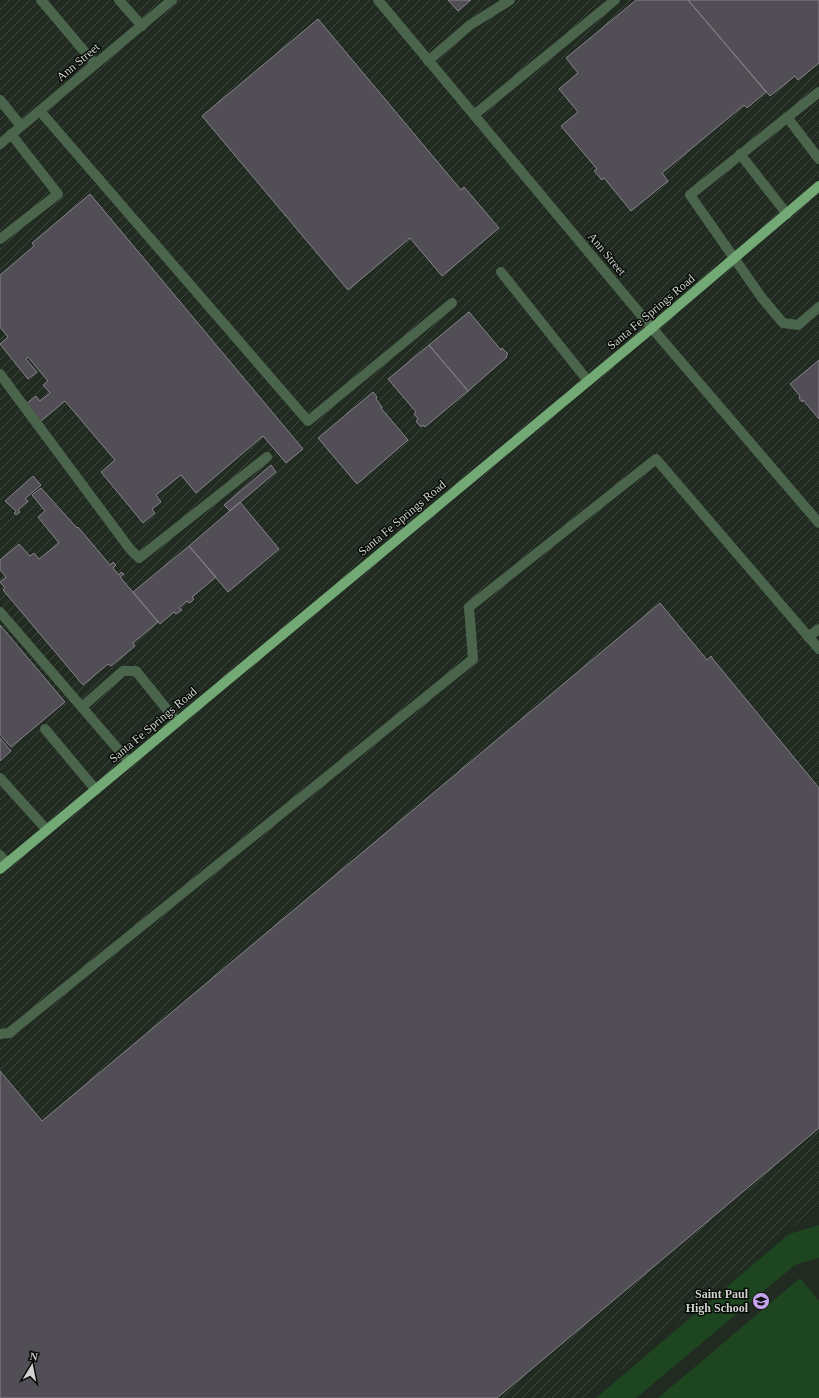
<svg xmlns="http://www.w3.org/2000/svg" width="819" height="1398" font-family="Georgia,serif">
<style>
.built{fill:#212b21}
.industrial{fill:url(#industrial-furrows)}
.pitch{fill:#1c4520}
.building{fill:#524e56;stroke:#87838b}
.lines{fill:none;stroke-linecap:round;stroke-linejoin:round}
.minor{stroke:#4a654b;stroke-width:10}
.major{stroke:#72a975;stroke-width:10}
.labels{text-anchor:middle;stroke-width:3;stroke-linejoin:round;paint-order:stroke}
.street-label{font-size:12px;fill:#cfd2cf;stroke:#080b08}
.poi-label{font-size:12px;font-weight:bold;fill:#cfd2cf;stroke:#080b08;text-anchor:end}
</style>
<defs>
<pattern id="industrial-furrows" width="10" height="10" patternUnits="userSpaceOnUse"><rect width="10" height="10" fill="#212b21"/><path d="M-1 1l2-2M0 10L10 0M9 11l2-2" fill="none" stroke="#404940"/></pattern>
</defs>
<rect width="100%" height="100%" fill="#1c221c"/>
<!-- built -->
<path class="built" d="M819,1205V1398H586Z"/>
<!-- industrial -->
<path class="industrial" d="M0,0H819V1205L586,1398H0Z"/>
<!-- pitch -->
<path class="pitch" d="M819,1225V1258L795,1265L636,1398H596L789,1234Z
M800,1278L819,1301V1398H658Z"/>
<!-- building -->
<path class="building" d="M448,0H471L458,11Z
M636,0H688L766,92L747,108L744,105L662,173L668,181L631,211L604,178L602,180L594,171L597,169L561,126L578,112L559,89L578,73L566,58Z
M688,0H819V63L798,80L795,76L770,96Z
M318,19L461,190L464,187L499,228L442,276L410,238L348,290L202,116Z
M90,194L303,449L286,463L263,436L196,493L181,475L156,495L161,502L152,509L155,513L143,523L101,472L115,460L65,401L40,422L25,405L36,396L40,401L50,393L43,385L48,381L28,357L26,359L37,372L28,379L0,344L8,337L0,327V275L34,246L32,243Z
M469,312L501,350L502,348L508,354L506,356L507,357L468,391L429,345Z
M429,345L468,391L425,427L423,425L421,427L416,421L418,419L414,414L416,412L388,379Z
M819,360V419L803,400L802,402L799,398L800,396L790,384Z
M373,392L377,397L376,399L382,407L381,408L408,440L357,484L318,438Z
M271,465L276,472L230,511L224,505Z
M33,476L41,485L25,499L28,501L18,510L20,512L16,515L14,513L16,511L5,501Z
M41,488L77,528L78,527L110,565L113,562L116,565L113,568L119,575L121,572L124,574L120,577L158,622L133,643L135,646L111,666L108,664L83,685L3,590L5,588L0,582L6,577L0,570V560L19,544L30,556L34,553L39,559L59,543L38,517L45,511L32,495Z
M240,502L279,549L228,592L189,546Z
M189,546L216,577L192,597L194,599L190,603L187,601L179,608L182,610L176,614L174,612L160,624L133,592Z
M660,603L707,660L711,656L712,658L819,788V1128L497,1398H0V1071L42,1121Z
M0,625L65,702L11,747L0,735Z
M0,738L11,751L0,761Z"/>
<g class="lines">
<!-- minor -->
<path class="minor" d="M41,0L95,64
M119,0L142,26
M378,0L652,328L819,523
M428,61L470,25L510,0
M819,92L690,195L762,298L783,323L798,325L819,307
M0,100L21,126
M40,111L308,421L452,303
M474,115L615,0
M787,117L819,159
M0,144L172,0
M740,154L787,214
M0,239L58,194L11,134
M501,272L588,381
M0,374L130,549L139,558L267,457
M0,612L129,762
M808,637L819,629
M82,707L123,671H136L177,722
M45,729L96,790
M0,778L47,830
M0,855L7,863
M0,1034L9,1033L473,659L469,607L656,459L819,649"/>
<!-- major -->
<path class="major" d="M0,869L652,328L819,186"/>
</g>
<!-- icons -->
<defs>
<g id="school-disc" transform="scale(0.9)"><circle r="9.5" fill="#c7a6ef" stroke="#080b08"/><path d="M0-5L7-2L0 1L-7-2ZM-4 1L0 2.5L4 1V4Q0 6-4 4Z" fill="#111"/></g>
</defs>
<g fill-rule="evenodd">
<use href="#school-disc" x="761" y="1301"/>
</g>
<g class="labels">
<!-- street labels -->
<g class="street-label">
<text transform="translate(78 62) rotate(-40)" y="4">Ann Street</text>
<text transform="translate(607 254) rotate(50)" y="4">Ann Street</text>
<text transform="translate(651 312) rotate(-40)" y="4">Santa Fe Springs Road</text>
<text transform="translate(402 518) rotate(-40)" y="4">Santa Fe Springs Road</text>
<text transform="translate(153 725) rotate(-40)" y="4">Santa Fe Springs Road</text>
</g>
<!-- poi labels -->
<g class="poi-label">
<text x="748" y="1298">Saint Paul<tspan x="748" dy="14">High School</tspan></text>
</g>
</g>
<!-- north arrow -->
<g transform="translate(32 1366) rotate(10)" stroke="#080b08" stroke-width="3" paint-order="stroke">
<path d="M0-3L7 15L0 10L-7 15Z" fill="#cfd2cf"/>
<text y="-6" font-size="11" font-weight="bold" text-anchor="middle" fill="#cfd2cf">N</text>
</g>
</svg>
